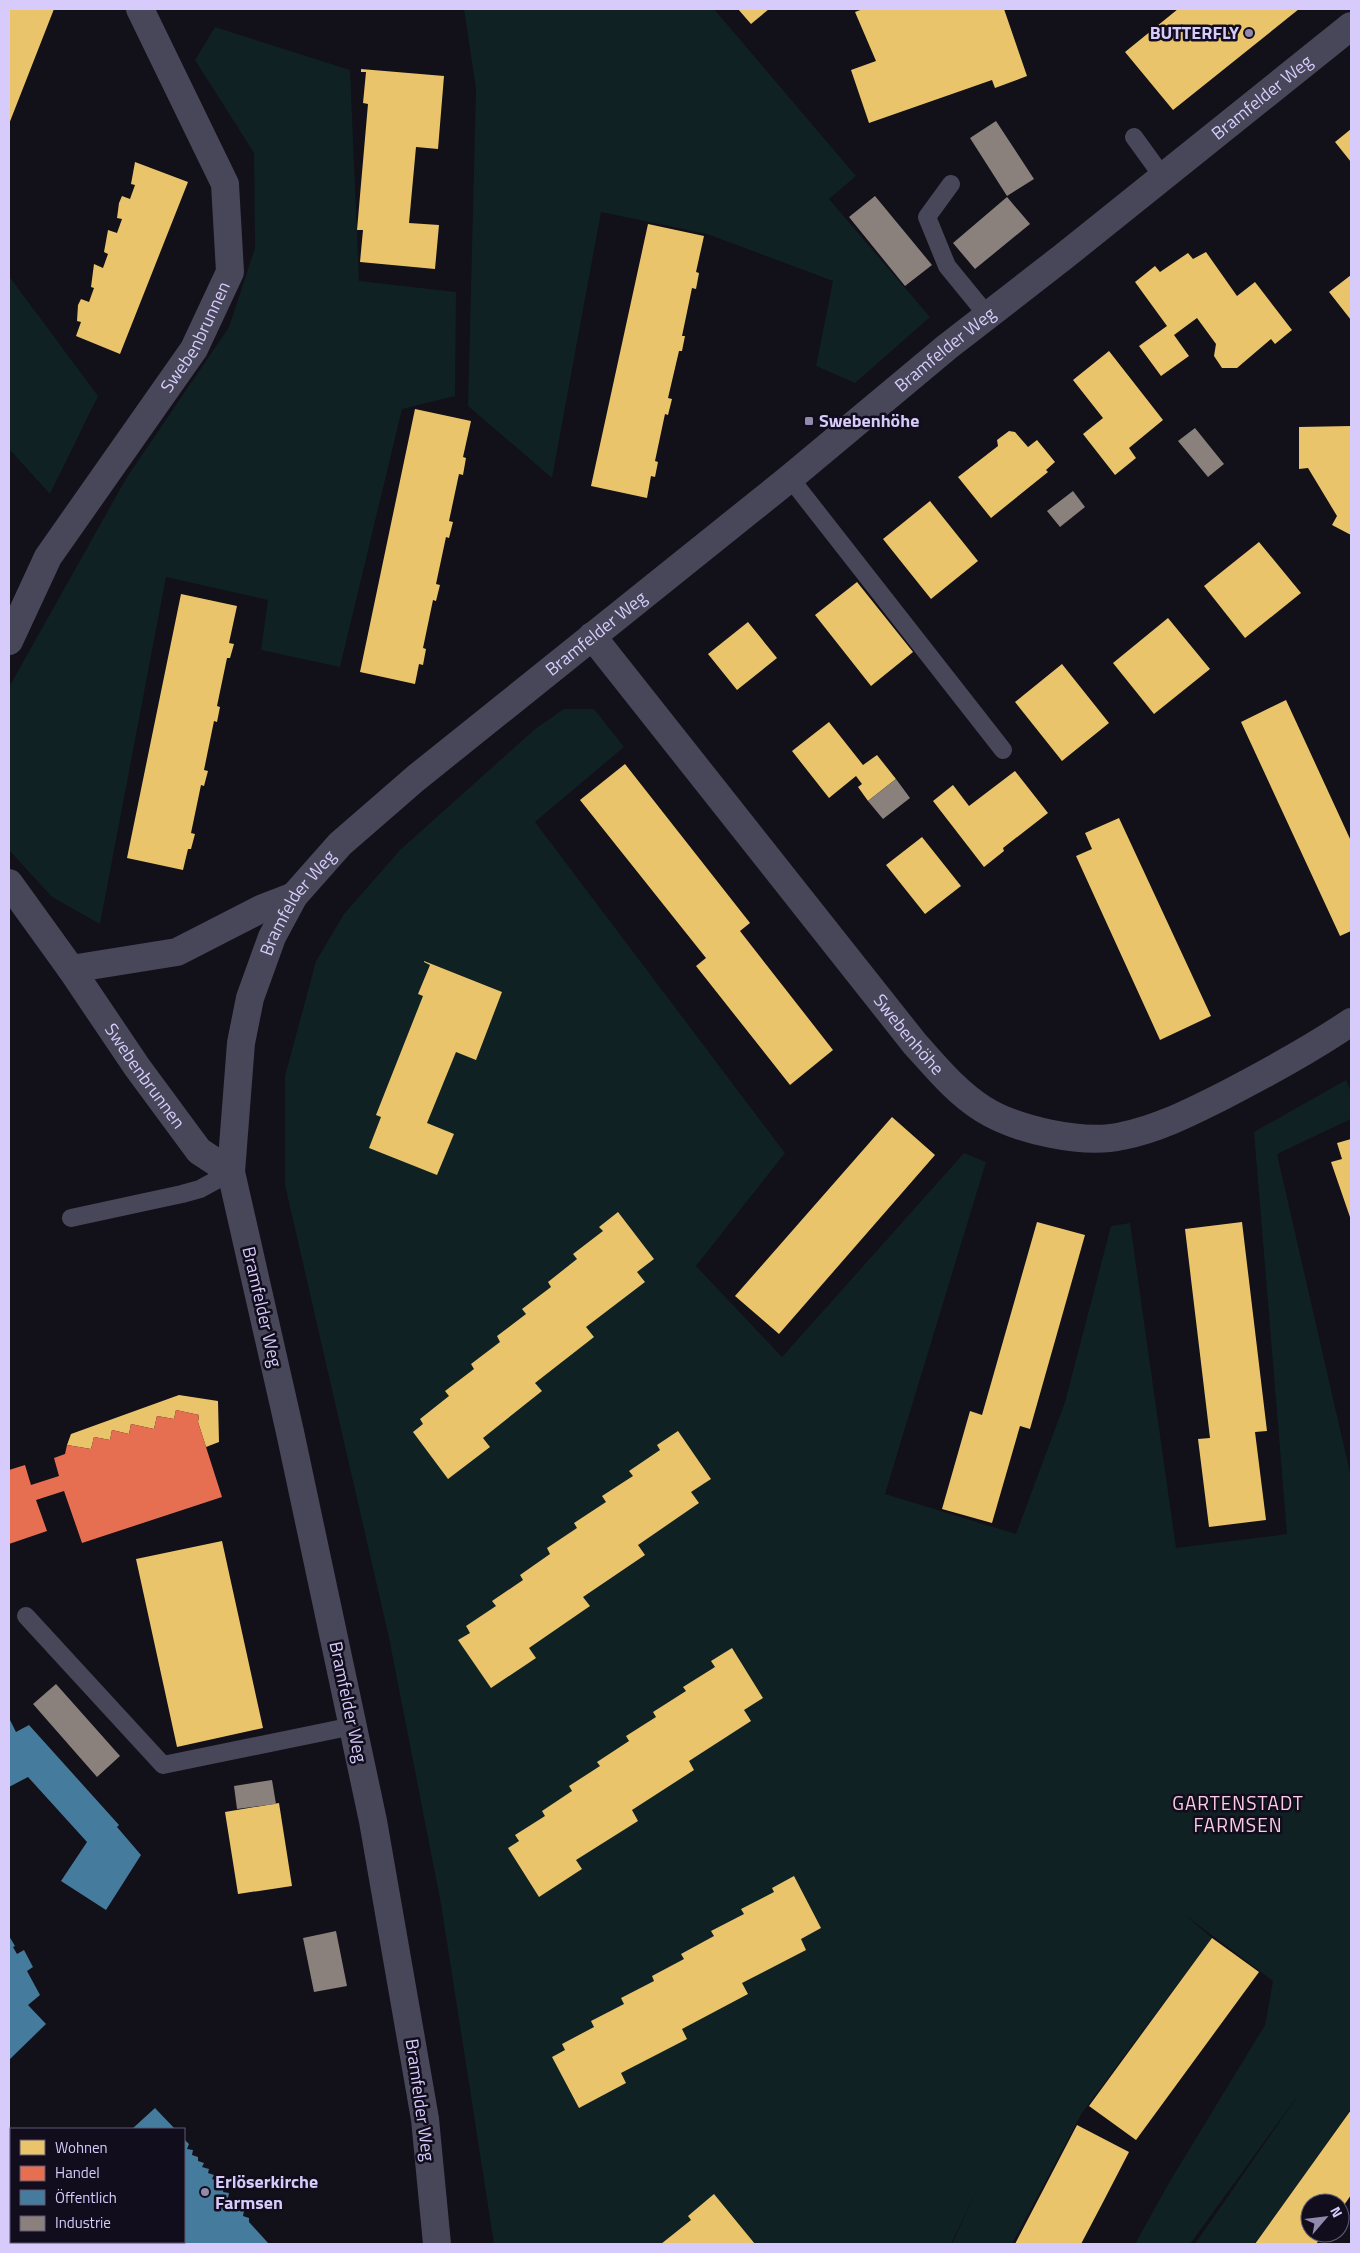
<svg xmlns="http://www.w3.org/2000/svg" width="1360" height="2253" font-family="'Titillium Web',sans-serif">
<style>
.green{fill:#102123}
.homes{fill:#e9c46a}
.shops{fill:#e76f51}
.public{fill:#457b9d}
.industry{fill:#8a817c}
.lines{fill:none;stroke-linecap:round;stroke-linejoin:round}
.service{stroke:#484659;stroke-width:18}
.minor{stroke:#484659;stroke-width:28}
.poi-dot{fill:#918aac;stroke:#110d1c;stroke-width:2}
.labels{text-anchor:middle;stroke-width:5;stroke-linejoin:round;paint-order:stroke}
.poi-label{font-size:18px;font-weight:bold;fill:#d6cbfb;stroke:#110d1c;text-anchor:start}
.street-label{font-size:18px;fill:#d6cbfb;stroke:#110d1c}
.neighbourhood-label{font-size:19px;letter-spacing:1px;fill:#fbcde6;stroke:#110d1c}
</style>
<rect width="100%" height="100%" fill="#121018"/>
<!-- green -->
<path class="green" d="M464,9H714L856,176L829,199L930,317L855,383L816,366L833,281L707,234L601,212L552,478L468,406L476,89Z
M215,27L350,70L359,281L456,292L455,396L402,409L340,667L261,650L268,600L166,577L100,924L52,897L9,850V687L127,477L229,327L255,248L254,153L195,60Z
M9,276L98,396L50,494L9,449Z
M564,709H594L624,747L535,822L785,1153L696,1266L782,1357L964,1153L986,1162L885,1494L1016,1534L1065,1402L1111,1226L1130,1223L1176,1548L1287,1534L1254,1132L1346,1080L1351,1092V1119L1277,1154L1351,1477V2109L1255,2244H1195L1301,2091L1190,2244H1135L1170,2181L1265,2025L1273,1981L1185,1915L1212,1938L1082,2113L1012,2244H952L977,2189L951,2244H494L441,1904L389,1638L285,1185V1076L316,961L344,914L400,850L535,729Z"/>
<!-- homes -->
<path class="homes" d="M9,9H54L9,124Z
M738,9H769L751,24Z
M863,9H1004L1027,76L995,88L992,80L869,123L851,70L876,61L855,12Z
M1178,9H1299L1173,110L1125,52Z
M361,69L444,76L438,149L416,147L409,223L439,225L435,269L360,262L363,230H357L368,104L363,103L366,72H361Z
M1351,129V162L1335,142Z
M135,162L188,182L120,354L76,336L81,322L77,321L78,305L81,299L89,302L94,288L91,287L94,264L103,268L108,254L104,252L108,230L117,233L122,219L117,218L119,203L122,196L130,199L135,185L131,184Z
M648,224L704,236L696,272L699,273L696,289L692,288L682,336H685L682,351H679L668,398L672,399L668,415L665,414L655,461L658,462L655,477L651,476L647,498L591,486Z
M1206,252L1237,296L1255,282L1292,330L1275,344L1271,339L1237,368H1222L1214,356L1216,344L1197,318L1174,335L1189,356L1161,376L1139,346L1167,326L1135,282L1155,266L1160,272L1188,253L1193,259Z
M1351,275V320L1329,292Z
M1109,351L1163,420L1129,448L1136,458L1115,475L1083,434L1103,418L1073,380Z
M415,409L471,421L463,457L466,458L463,475L459,474L449,521L453,522L449,538L446,537L436,584L440,585L436,601L433,600L423,648L426,649L423,665L419,664L415,684L360,672Z
M1351,426V535L1332,525L1337,516L1308,468L1299,469V427Z
M1009,431L1015,432L1028,447L1037,440L1055,462L1046,470L1048,472L991,518L958,477L998,446L997,440Z
M930,501L978,561L931,599L883,539Z
M1259,542L1301,593L1245,638L1204,586Z
M857,582L913,652L871,686L815,615Z
M181,594L237,606L229,643L234,644L230,658H227L217,706L220,707L217,722L214,721L204,770L208,771L204,786L201,785L191,833L195,834L191,849H188L183,870L127,858Z
M1168,618L1210,669L1154,714L1113,663Z
M748,622L777,658L737,690L708,654Z
M1062,664L1109,723L1062,761L1015,702Z
M1286,700L1351,841V931L1340,936L1241,722Z
M829,722L863,765L877,755L896,779L868,801L858,787L862,784L856,776L829,798L792,751Z
M625,764L750,923L740,931L833,1050L790,1085L696,966L706,958L580,800Z
M1015,771L1048,813L1003,848L1004,851L984,867L933,801L953,785L969,806Z
M1119,818L1211,1016L1160,1040L1076,856L1092,849L1085,833Z
M922,837L961,886L925,914L886,865Z
M424,961L502,992L476,1060L456,1052L427,1123L454,1134L437,1175L369,1148L381,1117L376,1115L423,996L418,994L430,965L424,962Z
M892,1117L935,1155L779,1334L735,1296Z
M1351,1139V1220L1331,1162L1342,1159L1337,1143Z
M618,1212L654,1259L637,1272L645,1282L586,1327L594,1337L535,1383L542,1391L483,1438L490,1447L448,1479L413,1432L423,1424L420,1419L449,1396L445,1391L474,1369L471,1364L500,1342L497,1336L526,1314L522,1309L551,1287L548,1282L577,1259L573,1254L603,1231L599,1227Z
M1037,1222L1085,1235L1030,1429L1020,1426L992,1523L942,1509L970,1411L982,1415Z
M1242,1222L1267,1431L1255,1432L1266,1520L1209,1527L1198,1439L1210,1438L1185,1229Z
M179,1395L218,1401L219,1442L206,1447L198,1422L199,1415L176,1410L174,1419L157,1416L154,1429L131,1424L129,1434L112,1430L110,1440L94,1437L91,1449L67,1445L71,1434Z
M678,1431L711,1479L691,1492L699,1503L638,1545L645,1555L583,1597L590,1606L529,1648L536,1658L491,1688L458,1640L470,1633L466,1626L496,1606L492,1601L523,1580L520,1575L550,1554L547,1548L577,1528L574,1523L606,1502L602,1496L633,1476L629,1471L660,1450L657,1445Z
M222,1541L263,1728L177,1747L136,1559Z
M732,1648L763,1698L744,1710L751,1721L689,1761L694,1770L632,1810L638,1821L576,1860L582,1869L539,1897L508,1848L519,1841L515,1835L545,1816L542,1811L572,1791L569,1786L600,1766L597,1762L629,1741L626,1736L656,1717L653,1712L686,1691L683,1687L715,1667L711,1661Z
M279,1803L292,1886L238,1894L225,1812Z
M794,1876L821,1928L801,1939L806,1950L742,1983L748,1994L682,2029L687,2039L621,2073L626,2083L579,2108L552,2057L565,2050L562,2044L594,2027L591,2021L624,2004L621,1998L654,1981L652,1976L684,1959L681,1954L714,1936L711,1931L744,1914L741,1909L774,1892L772,1888Z
M1212,1938L1259,1972L1136,2140L1089,2106Z
M1351,2110V2195L1340,2211V2203H1310V2233H1324L1322,2236L1316,2244H1255Z
M1077,2125L1129,2152L1101,2206L1081,2244H1015Z
M714,2194L755,2244H661L691,2220L688,2216Z"/>
<!-- shops -->
<path class="shops" d="M176,1410L199,1415L198,1422L222,1497L82,1543L64,1491L36,1500L47,1531L9,1544V1470L25,1465L31,1485L59,1476L54,1458L65,1454L67,1445L91,1449L94,1437L110,1440L112,1430L129,1434L131,1424L154,1429L157,1416L174,1419Z"/>
<!-- public -->
<path class="public" d="M9,1718L16,1732L29,1725L119,1825L117,1827L141,1855L106,1910L61,1881L87,1842L28,1777L9,1787Z
M9,1936L15,1946L13,1947L17,1954L24,1950L33,1967L27,1971L40,1995L28,2005L46,2024L9,2060Z
M155,2108L175,2129H132Z
M184,2139L189,2144L187,2149L193,2150L192,2155L198,2157V2161L204,2163L202,2167L209,2169L208,2173L214,2175L212,2179L219,2181L218,2185L224,2187L223,2192L229,2193L228,2198L234,2199V2204L239,2205L238,2210L244,2211L243,2216L249,2218V2222L269,2244H144V2242H184Z"/>
<!-- industry -->
<path class="industry" d="M996,121L1034,179L1007,196L970,138Z
M875,196L932,265L905,286L849,217Z
M1007,197L1030,224L975,269L953,243Z
M1195,428L1224,464L1208,477L1178,441Z
M1073,491L1085,507L1060,527L1047,511Z
M896,779L910,798L883,819L868,801Z
M56,1684L120,1756L97,1777L33,1704Z
M272,1780L276,1804L237,1809L234,1786Z
M336,1931L347,1986L314,1992L303,1938Z"/>
<g class="lines">
<!-- service -->
<path class="service" d="M1134,137L1163,177
M951,184L927,217L947,266L987,315
M790,478L1003,750
M71,1218L182,1194L200,1189L231,1172
M26,1616L163,1765L353,1726"/>
<!-- minor -->
<g class="minor">
<path id="s1" d="M592,636L915,1044C936,1067 956,1092 983,1109C1016,1130 1084,1145 1122,1136C1158,1129 1191,1112 1223,1096C1267,1073 1310,1050 1351,1022"/>
<path id="s2" d="M9,641L48,557L194,349L230,272L225,184L140,9"/>
<path id="s3" d="M9,883L71,969L137,1067L199,1151L231,1172"/>
<path d="M71,969L177,952L263,908L294,896"/>
<path id="s4" d="M437,2244L425,2119L373,1821L290,1432L231,1172L241,1043L250,998L272,937L294,896L340,844L416,778L790,478L947,347L1063,257L1351,26"/>
</g>
</g>
<!-- markers -->
<g class="poi-dot">
<circle cx="1249" cy="33" r="5"/>
<rect x="804" y="416" width="10" height="10" rx="2.5"/>
<circle cx="205" cy="2192" r="5"/>
</g>
<g class="labels">
<!-- poi labels -->
<g class="poi-label">
<text x="1239" y="39" text-anchor="end">BUTTERFLY</text>
<text x="819" y="427">Swebenhöhe</text>
<text x="215" y="2188">Erlöserkirche<tspan x="215" dy="21">Farmsen</tspan></text>
</g>
<!-- street labels -->
<g class="street-label">
<text dy="6" stroke="none"><textPath href="#s4" startOffset="2635">Bramfelder Weg</textPath></text>
<text dy="6" stroke="none"><textPath href="#s2" startOffset="358">Swebenbrunnen</textPath></text>
<text dy="6" stroke="none"><textPath href="#s4" startOffset="2230">Bramfelder Weg</textPath></text>
<text dy="6" stroke="none"><textPath href="#s4" startOffset="1780">Bramfelder Weg</textPath></text>
<text dy="6" stroke="none"><textPath href="#s4" startOffset="1375">Bramfelder Weg</textPath></text>
<text dy="6" stroke="none"><textPath href="#s1" startOffset="509">Swebenhöhe</textPath></text>
<text dy="6" stroke="none"><textPath href="#s3" startOffset="236">Swebenbrunnen</textPath></text>
<text transform="translate(262 1307) rotate(77)" y="6">Bramfelder Weg</text>
<text transform="translate(348 1702) rotate(78)" y="6">Bramfelder Weg</text>
<text transform="translate(420 2100) rotate(82)" y="6">Bramfelder Weg</text>
</g>
<!-- neighbourhood labels -->
<g class="neighbourhood-label">
<text x="1238" y="1810">GARTENSTADT<tspan x="1238" dy="22">FARMSEN</tspan></text>
</g>
</g>
<!-- border -->
<rect width="1360" height="2253" fill="none" stroke="#d6cbfb" stroke-width="20"/>
<!-- legend -->
<rect x="10" y="2128" width="175" height="115" fill="#110d1c" stroke="#605975"/>
<rect x="20" y="2140" width="25" height="15" fill="#e9c46a" stroke="#605975"/>
<text x="55" y="2153" font-size="15" fill="#d6cbfb">Wohnen</text>
<rect x="20" y="2166" width="25" height="15" fill="#e76f51" stroke="#605975"/>
<text x="55" y="2178" font-size="15" fill="#d6cbfb">Handel</text>
<rect x="20" y="2190" width="25" height="15" fill="#457b9d" stroke="#605975"/>
<text x="55" y="2203" font-size="15" fill="#d6cbfb">Öffentlich</text>
<rect x="20" y="2216" width="25" height="15" fill="#8a817c" stroke="#605975"/>
<text x="55" y="2228" font-size="15" fill="#d6cbfb">Industrie</text>
<!-- north arrow -->
<g transform="translate(1325 2218) rotate(62)"><circle r="24" fill="#110d1c" stroke="#605975"/>
<path d="M0-4L9 19L0 12L-9 19Z" fill="#918aac"/>
<text y="-8" font-size="14" font-weight="bold" text-anchor="middle" fill="#d6cbfb">N</text>
</g>
</svg>
